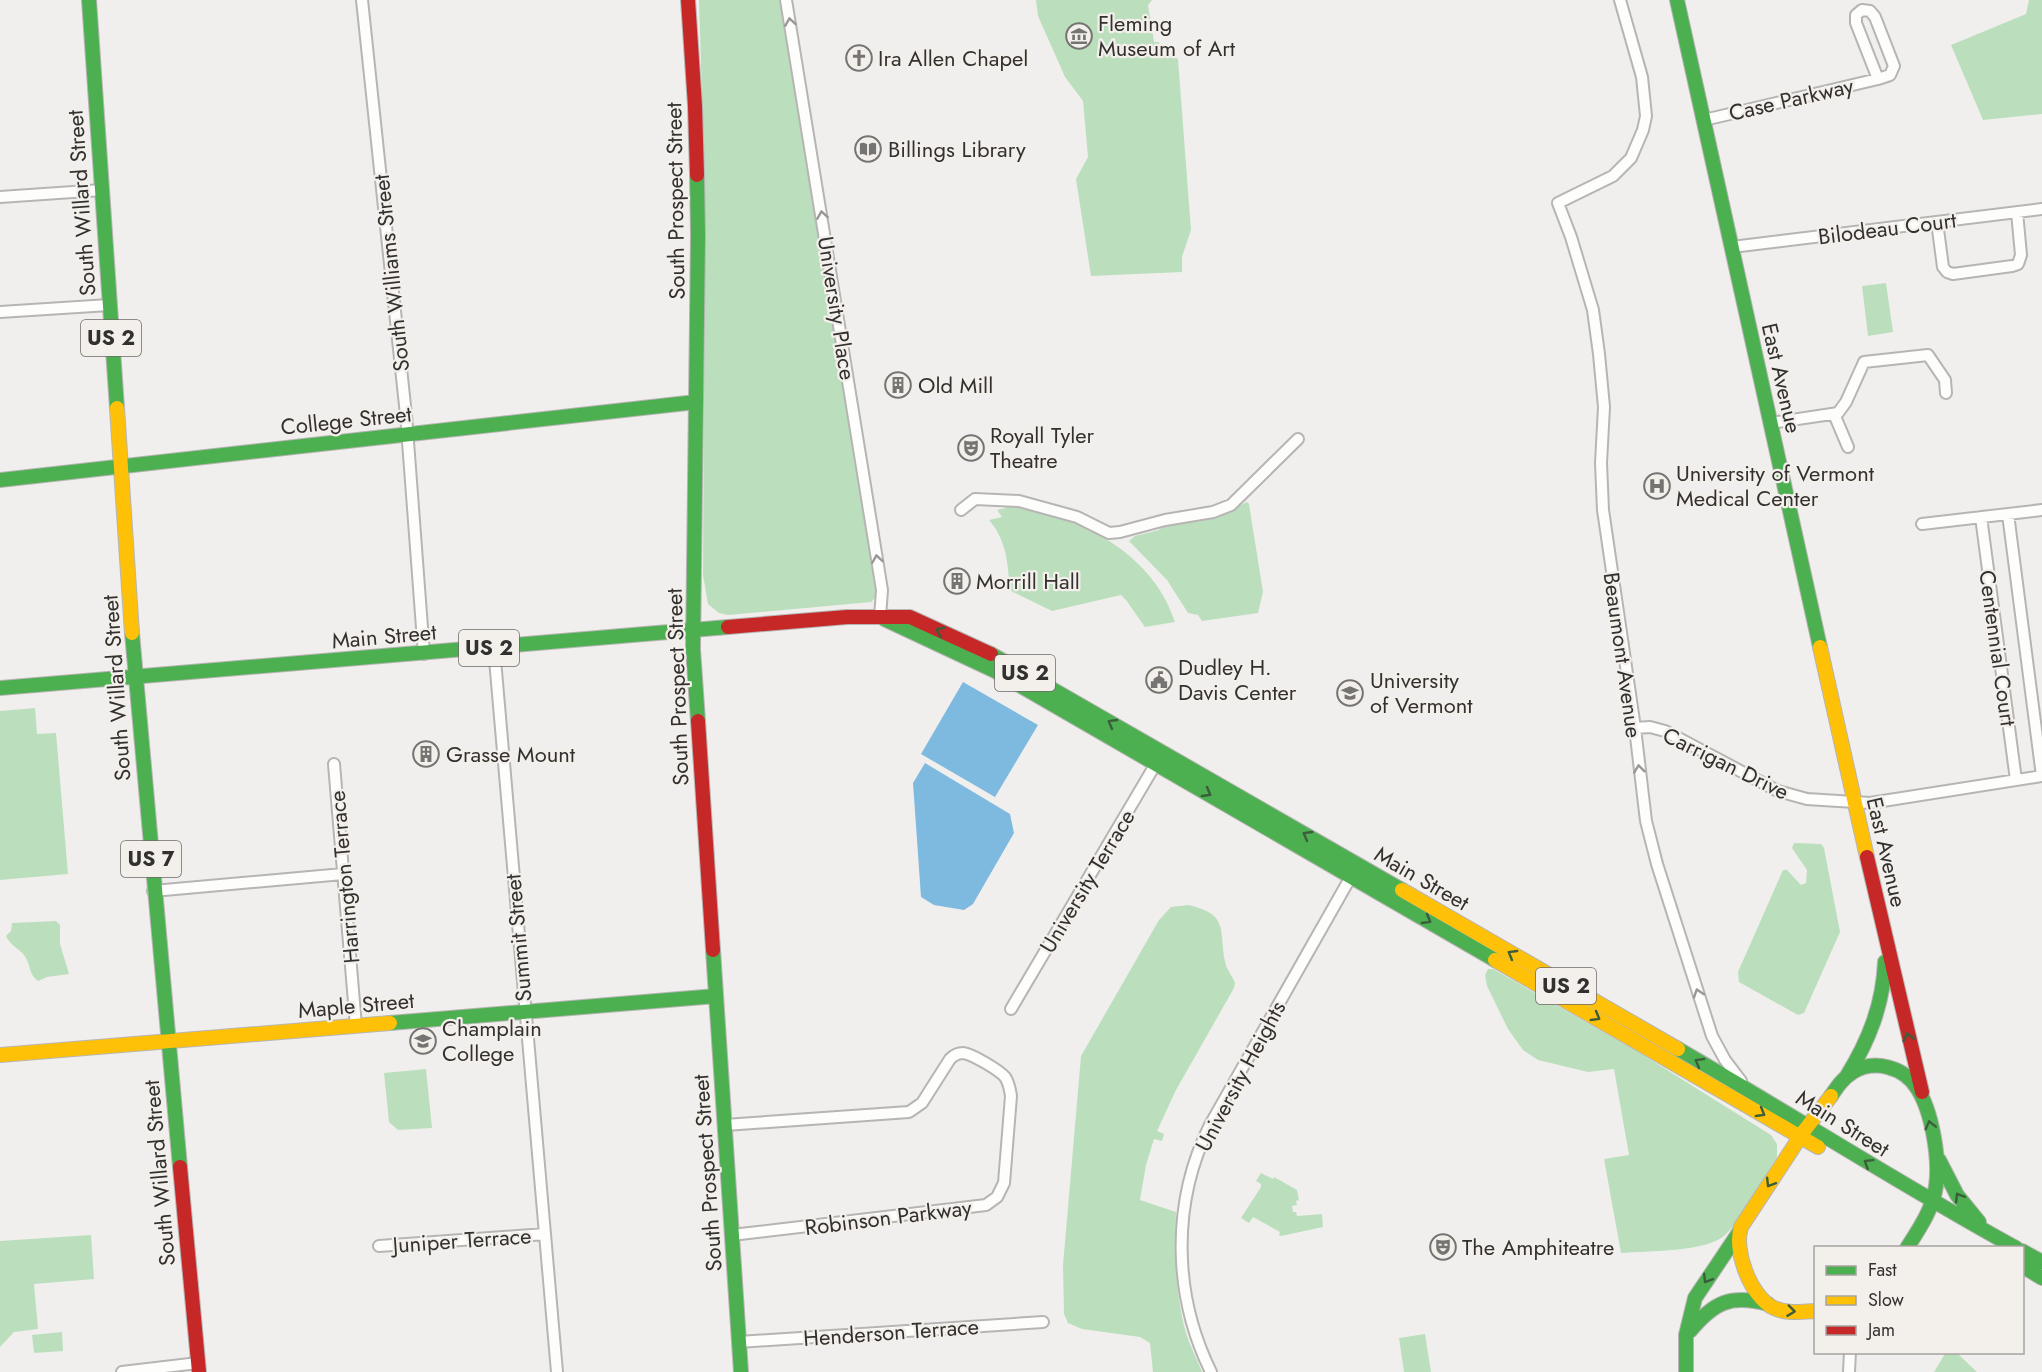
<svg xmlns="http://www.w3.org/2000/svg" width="2042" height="1372" font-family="Jost,sans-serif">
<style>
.green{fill:#bbdfbd}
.water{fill:#7eb9e0}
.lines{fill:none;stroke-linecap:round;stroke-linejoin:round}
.street-casing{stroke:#b7b5b4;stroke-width:14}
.fast-casing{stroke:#b7b5b4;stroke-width:16}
.slow-casing{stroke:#b7b5b4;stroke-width:16}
.jam-casing{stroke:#b7b5b4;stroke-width:16}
.street{stroke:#fdfdfc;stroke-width:10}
.fast{stroke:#4caf50;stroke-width:14}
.slow{stroke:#ffc107;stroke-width:14}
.jam{stroke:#c62828;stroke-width:14}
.oneway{stroke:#989796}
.oneway2{stroke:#3c5d3b}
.labels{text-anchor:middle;stroke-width:4.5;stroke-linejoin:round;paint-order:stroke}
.shield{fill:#f3efeb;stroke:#6d6a68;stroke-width:1.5}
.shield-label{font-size:21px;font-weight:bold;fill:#333130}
.poi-label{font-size:22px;fill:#333130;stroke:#f3efeb;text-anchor:start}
.street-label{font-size:22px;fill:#333130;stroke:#f3efeb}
</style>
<rect width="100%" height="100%" fill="#f1efed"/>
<!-- green -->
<path class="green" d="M699,0H780L876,588V597L871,602L728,615L719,613L708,604L703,575L705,194Z
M1036,0H1152L1148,5L1154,42H1159L1160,50L1178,59L1191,230L1182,257V272L1091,276L1076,179L1088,157L1083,101L1065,77L1038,16Z
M2029,0H2042V114L1983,120L1951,45L2026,14Z
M1886,283L1893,332L1868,336L1862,286Z
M1247,502L1249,504L1263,592L1258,613L1202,621L1198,615L1188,613L1167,580L1129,541L1135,536L1159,530L1162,526L1173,522L1223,514Z
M1004,504C1074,514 1152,550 1175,622L1145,627L1126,600L1121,595L1052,611L1009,590C1009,565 1006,539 989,520L1002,517L997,510L1006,508Z
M35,708L37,734L56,733L68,874L0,880V711Z
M1794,843L1821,844L1824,848L1840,932L1804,1013L1798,1015L1739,982L1738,972L1783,870H1787L1801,885L1806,883L1807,870L1792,848Z
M1188,905C1229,914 1219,929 1225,961C1226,969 1232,975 1235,983L1234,988L1176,1090L1157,1131L1164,1134L1162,1141L1154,1139L1146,1165L1140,1200L1176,1212C1175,1252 1175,1294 1186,1333C1190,1346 1197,1359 1202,1372H1153L1150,1343L1140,1337L1082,1329L1068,1323L1064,1314L1063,1265L1081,1056L1159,920L1171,907Z
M56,921L60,925V944L69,974L47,977L38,981C28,974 31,964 24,955C18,948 10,945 6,936L11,931L12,923Z
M1488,969H1493L1640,1053L1771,1135L1777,1144V1157C1763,1178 1743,1219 1725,1235C1708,1252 1646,1251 1621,1253L1604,1159L1629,1155L1614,1069L1588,1072L1538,1060L1523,1050L1508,1029L1487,986L1485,975Z
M426,1069L432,1128L398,1130L389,1122L384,1073Z
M1261,1173L1273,1179L1274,1177L1297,1190L1299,1200L1296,1201L1297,1205L1292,1206L1293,1212H1296L1297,1216L1322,1214L1323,1227L1281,1236L1279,1235L1280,1232L1253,1217L1249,1223L1241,1218L1261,1187V1184L1256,1181Z
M91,1235L94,1279L34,1284L38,1329L14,1332L0,1347V1241Z
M62,1332L63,1351L34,1353L32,1335Z
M1425,1334L1431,1372H1404L1399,1338Z
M1946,1352L1957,1353L1977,1372H1934Z"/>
<!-- water -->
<path class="water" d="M963,682L1038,725L995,797L921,754Z
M925,763L1010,814L1014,833L973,904L964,910L934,905L921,897L913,783Z"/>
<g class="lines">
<!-- street casing -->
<g class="street-casing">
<path id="street" d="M362,0L406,415L424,654
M786,0L882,590L880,617
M1620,0L1642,77L1646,116L1643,130L1631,158L1613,176L1558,203L1571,237L1593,310L1599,354L1604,407L1601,463L1603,510L1635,728L1646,821L1657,864L1712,1036L1725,1060L1741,1081
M1703,120L1717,117L1878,79L1890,75L1894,66L1875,17L1870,11L1862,10L1856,15V23L1878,79
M0,197L102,190
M1937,222L1943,267L1947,272L1953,274L2012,266L2018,264L2021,255L2017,212
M1732,247L2042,209
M0,312L109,305
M1834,414L1848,447
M1771,423L1838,413L1846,402L1864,362L1928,355L1945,380L1946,393
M961,510L975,499L1019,501L1077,517L1109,533L1120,532L1165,520L1213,512L1231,505L1298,439
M2008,514L2042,776
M1981,517L2016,780
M1922,524L2042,510
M494,648L557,1372
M1635,728L1650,727L1665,731L1778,791L1807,799L1870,803L2042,776
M334,764L356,1026
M153,891L343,874
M1011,1009L1158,760
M725,1125L909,1112L922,1103L950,1059C954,1055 957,1053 963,1053C972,1054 999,1070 1005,1077C1009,1083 1010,1089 1011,1096L1004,1183L997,1197L986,1205L732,1235
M379,1246L545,1234
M739,1342L1043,1322
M122,1372L198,1363
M1211,1372C1173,1295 1171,1203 1210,1125L1353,873
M1849,1372L1850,1352"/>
</g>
<!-- fast casing -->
<g class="fast-casing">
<path id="fast" d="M89,0L117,408
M1677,0L1820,647
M697,175L698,235L693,649L698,721
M0,480L696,402
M884,619L995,671L1495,960
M132,633L180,1167
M991,654L1402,890
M0,688L728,627
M713,950L741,1372
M390,1023L716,996
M1678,1049C1791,1114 1901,1185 2016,1248
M1847,1076C1869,1040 1883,1005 1885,962
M1831,1096C1837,1087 1843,1078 1853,1072C1874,1059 1904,1067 1917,1088C1932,1111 1940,1159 1936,1186C1933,1209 1919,1229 1907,1248
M1939,1160L1957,1195L1979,1222
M2022,1251L2042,1262
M2022,1266L2042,1278
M1690,1331C1714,1302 1731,1294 1768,1304
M1686,1372V1335L1695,1298L1740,1231"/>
</g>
<!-- slow casing -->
<g class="slow-casing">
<path id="slow" d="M117,408L132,633
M1820,647L1867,857
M1402,890L1678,1049
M1495,960L1818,1147
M0,1055L390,1023
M1816,1311C1802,1312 1787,1314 1774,1308C1751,1298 1733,1250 1741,1227L1804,1131L1831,1096"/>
</g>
<!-- jam casing -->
<g class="jam-casing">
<path id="jam" d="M688,0L695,106L697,175
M728,627L847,617H910L991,654
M698,721L713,950
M1867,857L1922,1092
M180,1167L199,1372"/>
</g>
<!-- street -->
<use href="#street" class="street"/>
<!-- fast -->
<use href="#fast" class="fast"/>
<!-- slow -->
<use href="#slow" class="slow"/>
<!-- jam -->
<use href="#jam" class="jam"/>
</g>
<!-- one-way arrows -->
<defs><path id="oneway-chevron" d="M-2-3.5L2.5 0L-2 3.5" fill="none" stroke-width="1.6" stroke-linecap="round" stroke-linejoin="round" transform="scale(1.5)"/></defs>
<g class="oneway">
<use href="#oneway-chevron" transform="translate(790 22) rotate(-99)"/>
<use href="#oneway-chevron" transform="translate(822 215) rotate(-99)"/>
<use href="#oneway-chevron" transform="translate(877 559) rotate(-99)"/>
<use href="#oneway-chevron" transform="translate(1639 769) rotate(-97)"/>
<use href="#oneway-chevron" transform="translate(1698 993) rotate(-108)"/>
</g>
<g class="oneway2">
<use href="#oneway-chevron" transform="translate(940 631) rotate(-156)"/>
<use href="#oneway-chevron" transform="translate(1112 723) rotate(-150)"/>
<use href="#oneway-chevron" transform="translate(1207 793) rotate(30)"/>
<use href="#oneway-chevron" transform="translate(1307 835) rotate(-150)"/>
<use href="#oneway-chevron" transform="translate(1427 920) rotate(30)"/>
<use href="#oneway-chevron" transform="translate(1512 954) rotate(-150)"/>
<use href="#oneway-chevron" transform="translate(1596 1017) rotate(30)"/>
<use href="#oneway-chevron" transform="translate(1908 1037) rotate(-103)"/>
<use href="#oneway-chevron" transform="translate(1699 1062) rotate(-150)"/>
<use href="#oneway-chevron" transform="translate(1761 1113) rotate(30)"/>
<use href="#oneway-chevron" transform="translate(1930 1125) rotate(-104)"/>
<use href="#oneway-chevron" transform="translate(1868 1163) rotate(-148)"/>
<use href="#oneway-chevron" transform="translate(1770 1183) rotate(122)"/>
<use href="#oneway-chevron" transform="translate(1959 1197) rotate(-122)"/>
<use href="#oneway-chevron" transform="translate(1707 1279) rotate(122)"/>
<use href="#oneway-chevron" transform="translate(1791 1311) rotate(7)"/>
</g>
<!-- icons -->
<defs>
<g id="museum-ring" transform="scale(1.35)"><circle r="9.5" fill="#f3efeb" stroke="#767472" stroke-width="1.5"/><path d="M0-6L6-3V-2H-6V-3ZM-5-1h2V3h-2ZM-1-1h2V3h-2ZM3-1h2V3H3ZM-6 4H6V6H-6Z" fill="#767472"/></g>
<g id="church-ring" transform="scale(1.35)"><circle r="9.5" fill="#f3efeb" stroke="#767472" stroke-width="1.5"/><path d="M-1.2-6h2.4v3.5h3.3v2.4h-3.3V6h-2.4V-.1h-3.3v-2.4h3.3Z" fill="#767472"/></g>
<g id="library-ring" transform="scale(1.35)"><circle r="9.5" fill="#f3efeb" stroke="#767472" stroke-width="1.5"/><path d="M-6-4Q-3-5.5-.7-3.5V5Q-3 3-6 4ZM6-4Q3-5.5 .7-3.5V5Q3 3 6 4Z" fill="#767472"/></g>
<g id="building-ring" transform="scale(1.35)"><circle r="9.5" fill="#f3efeb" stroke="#767472" stroke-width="1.5"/><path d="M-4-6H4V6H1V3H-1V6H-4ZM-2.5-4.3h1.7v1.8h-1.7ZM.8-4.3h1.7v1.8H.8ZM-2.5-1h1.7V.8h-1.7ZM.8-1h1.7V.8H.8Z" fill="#767472"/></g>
<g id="theatre-ring" transform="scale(1.35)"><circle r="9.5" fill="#f3efeb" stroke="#767472" stroke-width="1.5"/><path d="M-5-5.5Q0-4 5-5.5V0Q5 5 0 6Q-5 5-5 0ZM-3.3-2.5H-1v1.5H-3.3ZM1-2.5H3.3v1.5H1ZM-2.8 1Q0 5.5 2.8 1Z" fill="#767472"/></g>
<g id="hospital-ring" transform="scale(1.35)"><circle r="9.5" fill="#f3efeb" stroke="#767472" stroke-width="1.5"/><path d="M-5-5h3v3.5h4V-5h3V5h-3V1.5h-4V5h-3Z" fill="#767472"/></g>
<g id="civic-ring" transform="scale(1.35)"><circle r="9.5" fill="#f3efeb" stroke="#767472" stroke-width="1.5"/><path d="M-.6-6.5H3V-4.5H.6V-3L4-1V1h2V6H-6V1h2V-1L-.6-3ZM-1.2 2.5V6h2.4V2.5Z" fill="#767472"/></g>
<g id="university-ring" transform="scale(1.35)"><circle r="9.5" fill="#f3efeb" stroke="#767472" stroke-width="1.5"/><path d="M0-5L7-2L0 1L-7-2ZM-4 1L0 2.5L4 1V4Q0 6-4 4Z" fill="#767472"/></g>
</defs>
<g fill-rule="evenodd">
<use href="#museum-ring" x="1079" y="36"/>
<use href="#church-ring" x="859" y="58"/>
<use href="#library-ring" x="868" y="149"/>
<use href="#building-ring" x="898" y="385"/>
<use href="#theatre-ring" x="971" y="448"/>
<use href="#hospital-ring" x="1657" y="486"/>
<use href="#building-ring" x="957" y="581"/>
<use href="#civic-ring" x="1159" y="680"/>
<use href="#university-ring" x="1350" y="693"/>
<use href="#building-ring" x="426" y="754"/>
<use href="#university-ring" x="423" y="1041"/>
<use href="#theatre-ring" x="1443" y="1247"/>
</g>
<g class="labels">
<!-- shield labels -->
<g class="shield">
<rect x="81" y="320" width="60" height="36" rx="4.5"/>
<rect x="459" y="630" width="60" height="36" rx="4.5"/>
<rect x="995" y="655" width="60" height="36" rx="4.5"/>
<rect x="121" y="841" width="60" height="36" rx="4.5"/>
<rect x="1536" y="968" width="60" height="36" rx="4.5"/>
</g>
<g class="shield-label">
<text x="111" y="345">US 2</text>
<text x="489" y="655">US 2</text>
<text x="1025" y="680">US 2</text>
<text x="151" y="866">US 7</text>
<text x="1566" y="993">US 2</text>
</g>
<!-- poi labels -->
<g class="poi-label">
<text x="1098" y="31">Fleming<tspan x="1098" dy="25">Museum of Art</tspan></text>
<text x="878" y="66">Ira Allen Chapel</text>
<text x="888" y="157">Billings Library</text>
<text x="918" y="393">Old Mill</text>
<text x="990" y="443">Royall Tyler<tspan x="990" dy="25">Theatre</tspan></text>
<text x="1676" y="481">University of Vermont<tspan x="1676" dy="25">Medical Center</tspan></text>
<text x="976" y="589">Morrill Hall</text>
<text x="1178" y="675">Dudley H.<tspan x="1178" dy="25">Davis Center</tspan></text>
<text x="1370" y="688">University<tspan x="1370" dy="25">of Vermont</tspan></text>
<text x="446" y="762">Grasse Mount</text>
<text x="442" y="1036">Champlain<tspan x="442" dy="25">College</tspan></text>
<text x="1462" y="1255">The Amphiteatre</text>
</g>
<!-- street labels -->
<g class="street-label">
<text transform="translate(1791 99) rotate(-13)" y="8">Case Parkway</text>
<text transform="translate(675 201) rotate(-91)" y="8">South Prospect Street</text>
<text transform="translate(81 203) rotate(-94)" y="8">South Willard Street</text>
<text transform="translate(1887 228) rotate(-7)" y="8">Bilodeau Court</text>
<text transform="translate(391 273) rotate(-96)" y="8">South Williams Street</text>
<text transform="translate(837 308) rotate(81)" y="8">University Place</text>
<text transform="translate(1782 378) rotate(77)" y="8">East Avenue</text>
<text transform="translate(346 420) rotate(-6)" y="8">College Street</text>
<text transform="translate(384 636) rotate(-5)" y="8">Main Street</text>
<text transform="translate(1998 648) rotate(82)" y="8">Centennial Court</text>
<text transform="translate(1623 655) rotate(82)" y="8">Beaumont Avenue</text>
<text transform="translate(677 687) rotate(-92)" y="8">South Prospect Street</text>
<text transform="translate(116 688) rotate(-94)" y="8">South Willard Street</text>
<text transform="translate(1726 763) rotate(26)" y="8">Carrigan Drive</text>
<text transform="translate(1887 852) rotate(77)" y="8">East Avenue</text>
<text transform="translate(344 877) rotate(-95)" y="8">Harrington Terrace</text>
<text transform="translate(1422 878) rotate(30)" y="8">Main Street</text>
<text transform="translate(1087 881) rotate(-59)" y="8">University Terrace</text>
<text transform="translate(518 938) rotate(-95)" y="8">Summit Street</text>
<text transform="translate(356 1005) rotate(-5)" y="8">Maple Street</text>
<text transform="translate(1240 1076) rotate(-62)" y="8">University Heights</text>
<text transform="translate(1843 1123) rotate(32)" y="8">Main Street</text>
<text transform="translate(159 1173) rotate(-95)" y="8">South Willard Street</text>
<text transform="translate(707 1173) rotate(-94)" y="8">South Prospect Street</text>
<text transform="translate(888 1217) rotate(-7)" y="8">Robinson Parkway</text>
<text transform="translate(462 1240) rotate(-4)" y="8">Juniper Terrace</text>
<text transform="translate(891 1332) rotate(-4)" y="8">Henderson Terrace</text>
</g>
</g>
<!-- legend -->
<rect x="1814" y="1246" width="210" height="108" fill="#f3efeb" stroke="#a6a3a0" stroke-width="1.5"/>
<rect x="1826" y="1266" width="30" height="9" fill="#4caf50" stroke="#a6a3a0" stroke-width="1.5"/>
<text x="1868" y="1276" font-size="18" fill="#333130">Fast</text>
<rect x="1826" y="1296" width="30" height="9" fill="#ffc107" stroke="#a6a3a0" stroke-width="1.5"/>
<text x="1868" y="1306" font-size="18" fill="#333130">Slow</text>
<rect x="1826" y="1326" width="30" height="9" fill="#c62828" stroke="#a6a3a0" stroke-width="1.5"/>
<text x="1868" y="1336" font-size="18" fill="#333130">Jam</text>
</svg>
